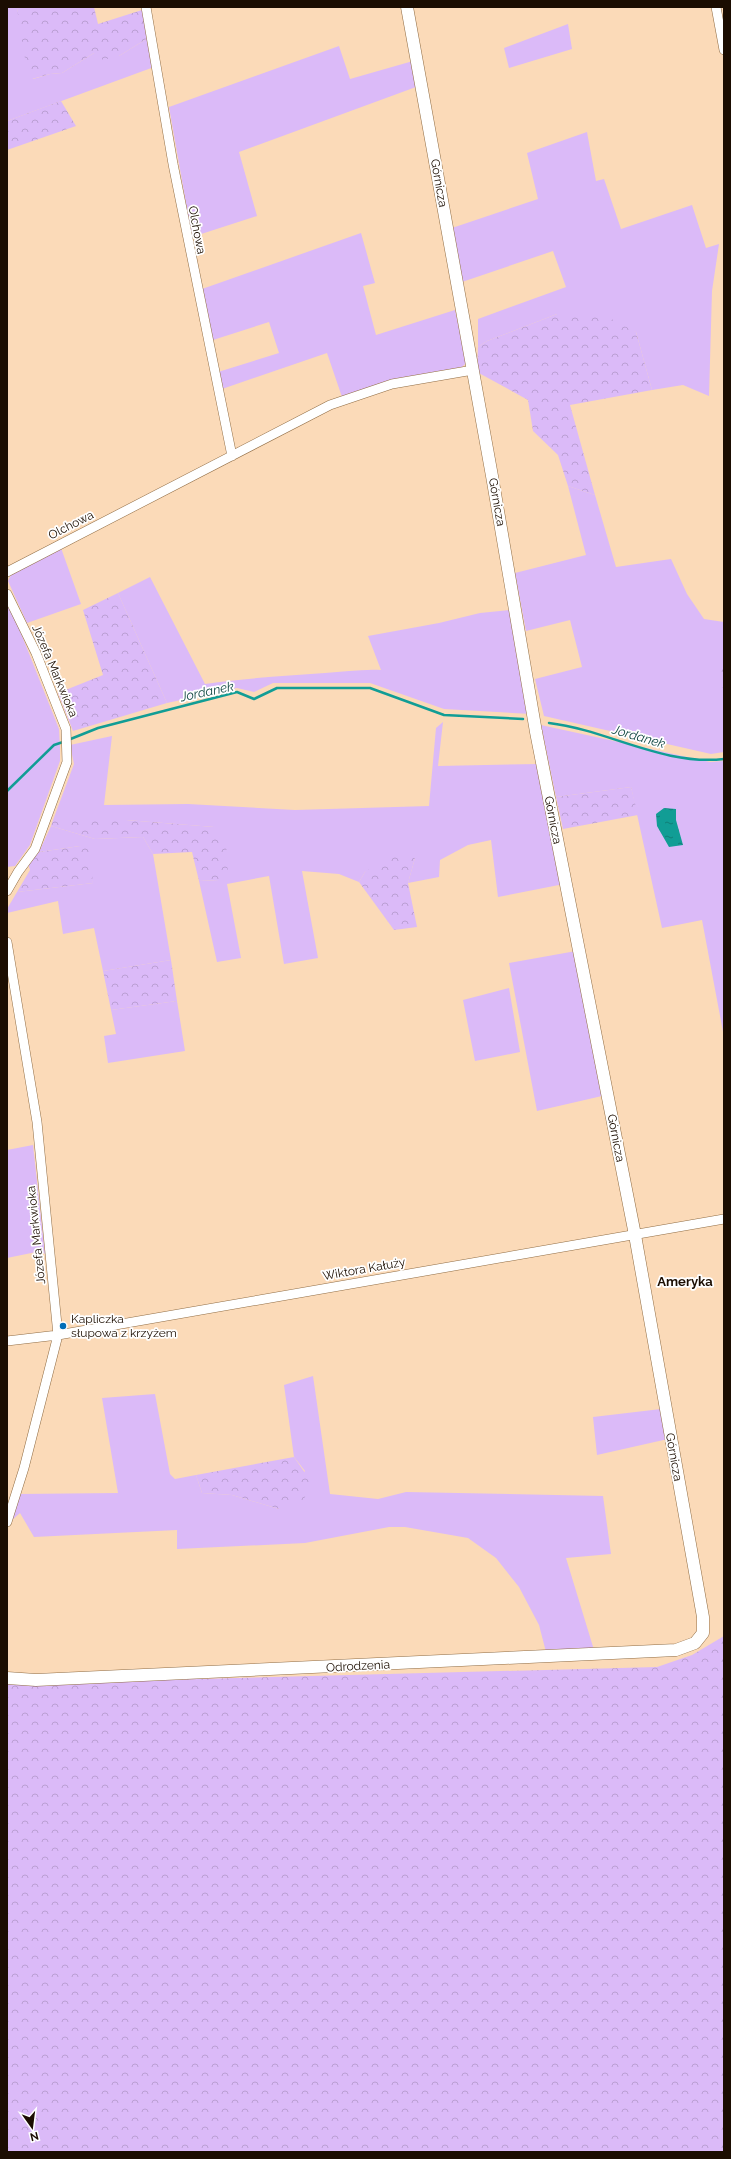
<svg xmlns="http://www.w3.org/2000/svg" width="731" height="2159" font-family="Raleway,sans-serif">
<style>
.grass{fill:#dbbaf8}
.forest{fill:url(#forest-crowns)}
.water{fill:url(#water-ripples)}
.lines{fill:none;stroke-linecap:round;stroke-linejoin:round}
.stream{stroke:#119d95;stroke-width:2.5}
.street-casing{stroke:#916d44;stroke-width:10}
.secondary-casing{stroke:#916d44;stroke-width:13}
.street{stroke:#fff;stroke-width:9}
.secondary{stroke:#fff;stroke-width:12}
.poi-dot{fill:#006db8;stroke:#fff;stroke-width:1.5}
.labels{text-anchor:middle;stroke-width:3.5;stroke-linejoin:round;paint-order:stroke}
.street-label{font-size:12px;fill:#1b0d01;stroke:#fff}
.poi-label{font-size:12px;fill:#1b0d01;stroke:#fff;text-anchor:start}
.water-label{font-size:13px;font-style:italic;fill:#134844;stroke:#fff}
.neighbourhood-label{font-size:13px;font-weight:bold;fill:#1b0d01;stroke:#fff}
</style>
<defs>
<pattern id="forest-crowns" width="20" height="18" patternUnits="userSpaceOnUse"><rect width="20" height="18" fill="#dbbaf8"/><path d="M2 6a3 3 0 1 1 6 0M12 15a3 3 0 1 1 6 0" fill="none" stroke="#bb9fd3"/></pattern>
<pattern id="water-ripples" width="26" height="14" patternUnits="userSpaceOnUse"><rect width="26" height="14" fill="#119d95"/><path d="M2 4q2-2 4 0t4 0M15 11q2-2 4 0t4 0" fill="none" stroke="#0f7e77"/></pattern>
</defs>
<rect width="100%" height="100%" fill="#fbdab8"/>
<!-- grass -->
<path class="grass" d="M7,7H22L17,8L33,79L50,74L62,73L94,53L119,56L148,38L154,67L7,121Z
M568,24L572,49L509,68L504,48Z
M339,46L350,79L413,61L416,87L239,152L257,216L192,237L169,107Z
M587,132L596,181L604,179L621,229L692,205L706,248L719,244L712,291L709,396L683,385L652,390L636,332L557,314L487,341L478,347V319L566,287L553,251L462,282L452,228L538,199L527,153Z
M361,233L375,283L363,286L376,335L455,310L467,362L462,367L400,378L342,397L327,353L222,389L218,372L279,353L269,322L213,340L202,289Z
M568,486L595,495L616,567L671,559L687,594L704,619L724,622V752L711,754L544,716L535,679L582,667L570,620L526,631L515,573L586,555Z
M61,548L81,604L27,623L8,581L11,575Z
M150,577L205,684C246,678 285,676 325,673C344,672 362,669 381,670L368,636L439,623L480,613L510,610L531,714L444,709L370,683H273L254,692L237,688L167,703L118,593Z
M7,598L59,729L60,748V761L30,845L15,866L7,867Z
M443,722L438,766L539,764L564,884L498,897L491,840L468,845L440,860L439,877L408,883L415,858L365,872L359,882L339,874L302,871L318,958L284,964L269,876L227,884L241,958L217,962L199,881L219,880L214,827L126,820H53L74,764L70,745L112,736L104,805L188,804L295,810L429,806L436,728Z
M541,725L710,762L724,761V1037L702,920L662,928L631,787L556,797Z
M51,826L95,839L143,837L153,854L171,960L103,971L94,928L63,934L58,901L7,913V909L17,892L93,883L80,846L39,852Z
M576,951L602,1096L537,1111L509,963Z
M509,988L520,1052L475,1061L463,1000Z
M177,1001L185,1051L108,1063L104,1036L116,1034L111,1010Z
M33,1145L45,1254L41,1251L7,1258V1150Z
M313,1376L330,1494L378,1499L406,1492L603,1496L611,1554L566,1558L594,1650L546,1652L539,1625L519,1587L496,1558L468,1538L405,1527H389L305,1543L177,1549V1530L34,1537L20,1513L11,1521L18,1494L118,1493L102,1398L155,1394L170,1474L175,1479L196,1475L202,1493L232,1495L279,1509L305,1471L294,1457L284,1385Z
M661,1409L668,1439L597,1455L593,1417Z"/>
<!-- forest -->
<path class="forest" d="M22,7H94L98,24L142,10L148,38L119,56L103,60L94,53L62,73L50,74L32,79L24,55L17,8Z
M61,101L76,126L7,150V121Z
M598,312L636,332L652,390L570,405L595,495L568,486L558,455L533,431L528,400L477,372L478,347L487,341L557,314Z
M118,593L167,703L73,731L58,693L103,675L83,610Z
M724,653V688L719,687Z
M631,787L638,815L563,829L556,797Z
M53,820H126L214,827L226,843L228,874L219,880L199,881L192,852L153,854L143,837L95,839L51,826Z
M80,846L89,849L93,883L17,892L30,870L28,863L39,852Z
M392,853L415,858L408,883L417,927L394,930L359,882L365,872Z
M171,960L177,1001L111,1010L103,971Z
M294,1457L312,1483L302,1503L279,1509L232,1495L202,1493L196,1475Z
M724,1636V2152H7V1684L657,1667L692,1655Z"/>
<!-- water -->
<path class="water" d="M664,808L676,809V820L683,845L669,847L657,826L656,814Z"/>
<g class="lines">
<!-- stream -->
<path class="stream" d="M549,723C608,730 663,766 724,759
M68,740L98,728L237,692L254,699L277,688H370L444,715L523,719
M7,791L54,745L63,742"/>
<!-- street casing -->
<g class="street-casing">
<path id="street" d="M146,7L173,164L232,456
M716,7L724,50
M7,572L330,405L392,384L473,370
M7,594L36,653L66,729L67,762L35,849L18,872L7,891
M7,942L37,1122L58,1335L24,1468L7,1522
M7,1341L58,1335L724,1219"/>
</g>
<!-- secondary casing -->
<g class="secondary-casing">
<path id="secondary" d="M7,1678L36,1680L676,1650L695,1643L703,1633V1617L635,1235L536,732L492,476L407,7"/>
</g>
<!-- street -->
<use href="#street" class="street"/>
<!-- secondary -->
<use href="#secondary" class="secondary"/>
</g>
<!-- markers -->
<circle class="poi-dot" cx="63" cy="1326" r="4"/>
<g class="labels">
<!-- street labels -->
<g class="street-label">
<text transform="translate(439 183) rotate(80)" y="4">Górnicza</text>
<text transform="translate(197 230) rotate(79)" y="4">Olchowa</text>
<text transform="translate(497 502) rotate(80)" y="4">Górnicza</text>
<text transform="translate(71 525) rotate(-27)" y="4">Olchowa</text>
<text transform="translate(55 671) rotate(67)" y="4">Józefa Markwioka</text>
<text transform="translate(553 820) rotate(79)" y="4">Górnicza</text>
<text transform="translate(616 1138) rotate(79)" y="4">Górnicza</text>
<text transform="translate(36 1235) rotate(-96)" y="4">Józefa Markwioka</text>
<text transform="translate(364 1269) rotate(-10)" y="4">Wiktora Kałuży</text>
<text transform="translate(674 1457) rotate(80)" y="4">Górnicza</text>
<text transform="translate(358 1666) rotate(-3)" y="4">Odrodzenia</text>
</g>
<!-- poi labels -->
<g class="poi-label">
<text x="71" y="1323">Kapliczka<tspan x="71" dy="14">słupowa z krzyżem</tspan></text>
</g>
<!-- water labels -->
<g class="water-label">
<text transform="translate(207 691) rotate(-12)" y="5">Jordanek</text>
<text transform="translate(639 736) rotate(16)" y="5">Jordanek</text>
</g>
<!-- neighbourhood labels -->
<g class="neighbourhood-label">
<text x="685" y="1286">Ameryka</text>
</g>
</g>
<!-- border -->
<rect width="731" height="2159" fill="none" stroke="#1b0d01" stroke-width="16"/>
<!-- north arrow -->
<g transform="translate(32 2127) rotate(166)" stroke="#ffffff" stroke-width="3" paint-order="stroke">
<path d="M0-3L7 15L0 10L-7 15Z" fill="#1b0d01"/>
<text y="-6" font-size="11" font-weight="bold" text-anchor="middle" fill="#1b0d01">N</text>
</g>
</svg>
